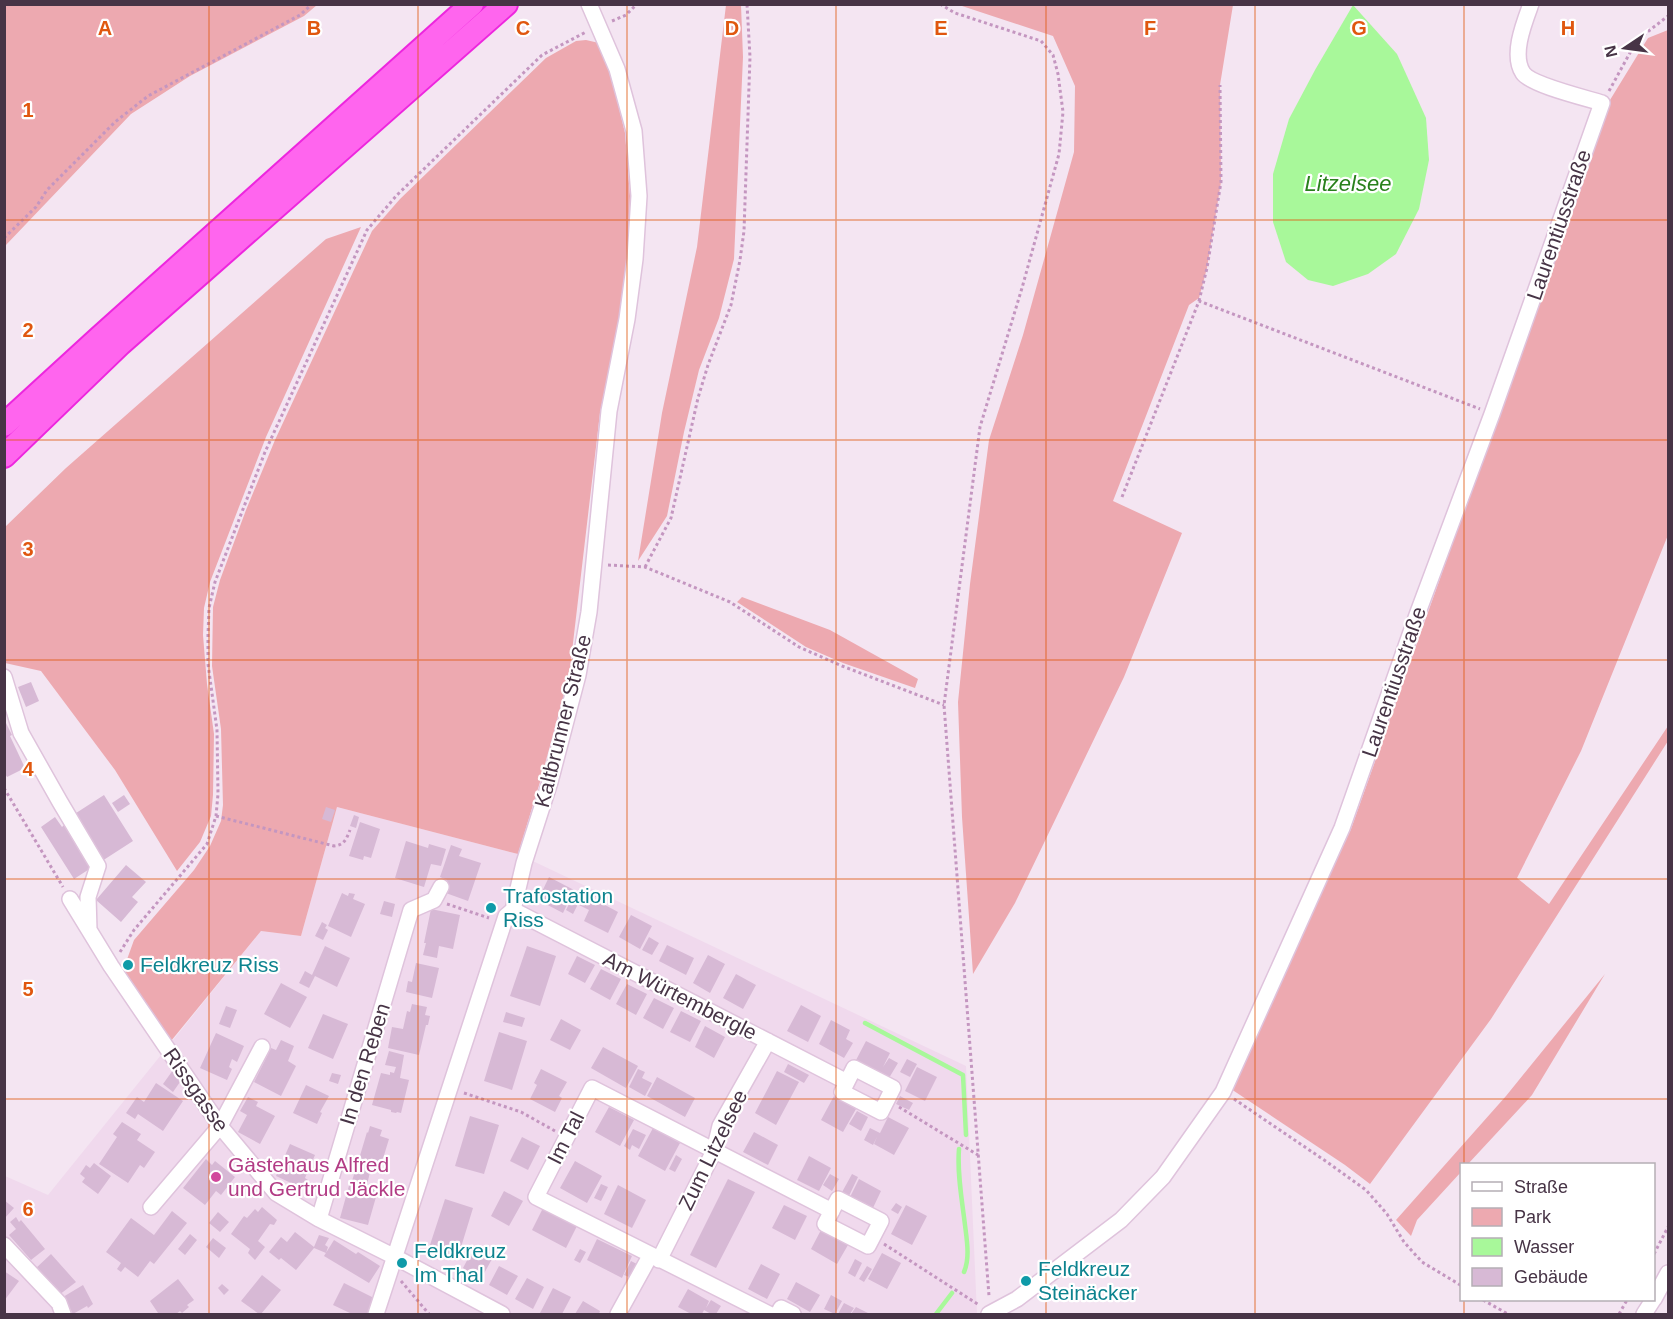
<svg xmlns="http://www.w3.org/2000/svg" width="1673" height="1319" font-family="Arial,sans-serif">
<style>
.residential{fill:#f0d9ed}
.green{fill:#eda9b0}
.water{fill:#a8f89a}
.lines{fill:none;stroke-linecap:round;stroke-linejoin:round}
.stream{stroke:#a8f89a;stroke-width:4.5}
.building{fill:#d7b9d5}
.minor-casing{stroke:#dfc3dc;stroke-width:18}
.highway-casing{stroke:#ed26de;stroke-width:26}
.path{stroke:#c496c0;stroke-width:3;stroke-dasharray:3 3;stroke-linecap:butt}
.minor{stroke:#fff;stroke-width:15}
.highway{stroke:#ff65ee;stroke-width:22}
.grid{fill:none;stroke:#e0570f;stroke-width:1.5;stroke-opacity:0.55}
.culture-dot{fill:#0f9aa8;stroke:#fff;stroke-width:2}
.hotel-dot{fill:#d1479c;stroke:#fff;stroke-width:2}
.labels{text-anchor:middle;stroke-width:4.5;stroke-linejoin:round;paint-order:stroke}
.street-label{font-size:21px;fill:#473446;stroke:#fff}
.culture-label{font-size:21px;fill:#0d838f;stroke:#fff;text-anchor:start}
.hotel-label{font-size:21px;fill:#b23c85;stroke:#fff;text-anchor:start}
.water-label{font-size:22px;font-style:italic;fill:#29811c;stroke:#fff}
.grid-label{font-size:20px;text-anchor:middle;font-weight:bold;fill:#e0570f;stroke:#fff;stroke-width:4.5;stroke-linejoin:round;paint-order:stroke}
</style>
<rect width="100%" height="100%" fill="#f4e5f2"/>
<!-- residential -->
<path class="residential" d="M337,807L518,854L966,1066L977,1314H5V1176L48,1195L261,931L301,936Z"/>
<!-- green -->
<path class="green" d="M5,4H317V5L304,16L190,76L131,114L5,246Z
M726,5H741L743,57L734,259L719,318L699,370L684,432L667,516L638,561L662,413L697,247Z
M959,5H1233L1220,85L1221,182L1207,268L1199,298L1189,305L1113,501L1182,533L1124,677L1015,903L973,974L962,817L958,702L970,584L989,440L1023,335L1074,152L1075,86L1053,36Z
M1668,30V535L1581,751L1517,878L1549,904L1668,726V741L1491,1019L1370,1184L1345,1165L1231,1089L1351,829L1610,100L1648,38Z
M586,40L599,43L613,83L625,133L630,196L628,258L620,319L600,413L569,677L540,782L518,854L337,807L301,936L261,931L171,1041L126,979L125,965L134,940L194,870L210,846L221,821L223,805L221,729L212,666L213,607L220,580L246,510L275,440L372,231L400,199L546,58L576,41Z
M361,227L266,437L210,582L204,608L203,635L207,684L214,734L213,795L211,816L200,842L177,871L115,770L41,671L5,663V527L66,468L326,239Z
M742,597L830,630L918,679L915,688L843,663L806,647L737,602Z
M1605,974L1532,1095L1468,1164H1462L1461,1172L1417,1220L1411,1236L1396,1220L1506,1096Z"/>
<!-- water -->
<path class="water" d="M1353,5L1397,54L1426,118L1429,160L1419,209L1396,254L1368,274L1333,286L1308,280L1286,262L1273,222V174L1289,119L1315,70Z"/>
<g class="lines">
<!-- stream -->
<path class="stream" d="M865,1023L963,1075L966,1135
M959,1149C957,1174 962,1200 965,1225C967,1241 970,1258 964,1272
M936,1314L952,1293"/>
</g>
<!-- building -->
<path class="building" d="M31,682L39,701L26,707L18,687Z
M4,719L12,735L10,736L25,768L7,777L4,772Z
M104,795L133,841L102,861L73,815Z
M124,795L130,804L118,812L112,803Z
M326,807L335,810L331,822L322,819Z
M354,815L359,817L356,828L350,826Z
M55,817L62,827L64,825L91,868L74,879L41,827Z
M360,822L380,829L371,858L364,856L363,860L349,856Z
M406,841L428,848L429,844L446,849L441,866L431,864L424,887L395,878Z
M451,845L462,849L459,856L481,863L468,901L443,892L447,880L440,877Z
M126,865L146,882L132,897L138,902L121,922L96,900Z
M549,877L574,890L563,913L538,900Z
M586,891L596,896L594,899L618,912L608,933L584,921L589,910L579,905Z
M342,893L348,896L349,893L355,894L353,899L365,904L351,937L328,926Z
M572,898L579,902L573,914L566,910Z
M384,901L395,904L392,917L380,914Z
M431,909L460,915L453,949L439,946L437,958L423,955L426,943H424Z
M631,915L652,926L640,949L619,937Z
M322,922L327,925L325,928L328,930L323,940L315,936Z
M649,937L659,943L652,955L642,950Z
M667,945L694,958L686,975L659,961Z
M325,946L350,958L337,987L315,976L309,988L299,983L305,971L312,975Z
M527,946L556,956L540,1006L510,996Z
M708,955L725,964L710,993L693,983Z
M577,956L595,965L585,983L568,974Z
M416,963L439,968L432,998L406,992L408,981L412,982Z
M601,969L621,979L610,1000L590,989Z
M736,974L756,985L743,1009L723,998Z
M281,983L307,997L290,1028L264,1014Z
M627,984L647,994L636,1015L616,1004Z
M654,998L674,1008L663,1029L643,1018Z
M412,1004L427,1007L425,1015L430,1016L428,1025H426L419,1055L388,1048L392,1027L403,1029L407,1011L410,1012Z
M801,1005L821,1016L808,1042L787,1031Z
M226,1006L237,1010L230,1028L219,1024Z
M681,1011L701,1021L690,1042L670,1032Z
M506,1012L525,1018L522,1027L503,1022Z
M323,1014L348,1024L333,1059L308,1048Z
M561,1019L581,1030L570,1050L550,1040Z
M831,1020L850,1030L846,1039L853,1043L844,1058L819,1044Z
M705,1026L725,1037L714,1058L695,1047Z
M499,1032L527,1041L512,1090L484,1081Z
M216,1033L244,1046L237,1062L232,1059L229,1067L232,1069L227,1080L200,1068Z
M281,1040L294,1046L288,1061L296,1066L281,1096L254,1082L271,1048L276,1050Z
M866,1041L890,1053L883,1067L889,1058L898,1063L889,1078L855,1062Z
M603,1047L638,1066L626,1088L591,1068Z
M389,1051L404,1055L400,1078L409,1080L401,1113L397,1112L396,1113L391,1112V1110L372,1105L381,1073L390,1075V1072L394,1073L396,1067L385,1065Z
M907,1059L917,1064L910,1077L900,1072Z
M788,1064L809,1075L804,1083L784,1072Z
M917,1067L937,1077L925,1101L905,1091Z
M541,1069L567,1082L559,1096L562,1098L555,1112L530,1099L537,1085L534,1083Z
M638,1069L645,1072L642,1078L652,1083L645,1096L629,1087Z
M173,1070L180,1082L173,1092L163,1084Z
M777,1071L799,1082L776,1125L755,1113Z
M332,1073L341,1075L338,1084L329,1081Z
M657,1077L695,1098L685,1117L647,1096Z
M156,1083L183,1101L163,1131L138,1114L135,1119L126,1113L137,1097L144,1102Z
M306,1085L329,1096L320,1112L322,1113L317,1124L293,1113Z
M834,1096L856,1109L843,1132L821,1120Z
M900,1096L913,1103L909,1110L896,1104Z
M248,1097L258,1102L256,1106L275,1116L260,1144L238,1132L247,1115L240,1111Z
M609,1107L634,1120L620,1146L595,1132Z
M857,1111L868,1117L861,1131L849,1124Z
M470,1116L499,1125L484,1174L455,1166Z
M888,1117L909,1128L894,1155L874,1144L877,1137L873,1145L864,1140L870,1128L880,1133Z
M122,1122L141,1134L137,1140L155,1152L144,1168L140,1165L128,1183L99,1164L117,1137L113,1134Z
M370,1126L382,1130L380,1136L389,1139L381,1165L359,1159L367,1132L368,1133Z
M653,1128L680,1143L665,1171L638,1156Z
M633,1129L646,1135L639,1149L632,1145L630,1150L624,1146Z
M754,1132L778,1145L768,1165L743,1152Z
M522,1137L540,1146L528,1170L510,1161Z
M290,1144L315,1155L305,1178L308,1180L304,1189L276,1176Z
M676,1155L682,1159L675,1172L669,1169Z
M809,1156L831,1168L819,1191L797,1180Z
M206,1159L212,1165L215,1161L235,1177L221,1195L216,1191L205,1205L183,1188Z
M575,1161L602,1176L587,1203L560,1188Z
M94,1163L111,1176L98,1194L82,1182L85,1178L80,1174L86,1165L90,1168Z
M356,1168L370,1172L367,1185L352,1181Z
M830,1174L839,1179L832,1191L823,1185Z
M852,1174L858,1177L848,1198L841,1194Z
M728,1179L755,1192L716,1268L690,1255Z
M859,1179L881,1191L872,1210L849,1199Z
M350,1182L378,1190L368,1225L340,1218Z
M601,1184L608,1187L601,1201L594,1198Z
M618,1185L646,1200L632,1228L604,1214Z
M504,1191L523,1201L509,1226L491,1216Z
M445,1199L473,1208L458,1257L429,1248Z
M4,1200L14,1208L4,1219Z
M896,1203L902,1207L898,1214L891,1210Z
M784,1205L807,1216L795,1240L772,1228Z
M906,1205L927,1216L912,1245L891,1234Z
M262,1207L277,1220L274,1225L270,1224L258,1241L265,1247L255,1260L248,1253L250,1249L231,1234L244,1216L247,1218L255,1209L258,1212Z
M543,1208L577,1226L566,1248L532,1230Z
M172,1211L187,1223L154,1264L150,1261L138,1277L125,1267L121,1272L117,1269L121,1263L106,1252L131,1218L154,1235Z
M218,1212L229,1222L220,1232L209,1223Z
M16,1217L19,1222L21,1220L45,1249L31,1260L9,1235L16,1229L10,1222Z
M821,1230L848,1245L837,1264L811,1249Z
M295,1232L314,1247L319,1235L329,1238L325,1245L328,1247L326,1253L314,1248L296,1270L281,1258L279,1260L269,1252L281,1237L287,1242Z
M190,1234L197,1240L185,1255L178,1249Z
M213,1238L226,1248L219,1258L206,1247Z
M597,1239L632,1256L622,1278L587,1260Z
M334,1240L356,1254L358,1252L380,1266L369,1283L324,1256Z
M473,1249L492,1259L481,1279L463,1268Z
M580,1249L586,1252L580,1263L574,1260Z
M882,1253L901,1263L887,1289L868,1279Z
M51,1254L76,1282L59,1295L35,1269Z
M855,1259L862,1263L855,1277L848,1273Z
M631,1261L637,1264L631,1278L624,1275Z
M761,1264L780,1274L767,1299L748,1289Z
M499,1266L518,1276L507,1295L489,1285Z
M867,1266L872,1269L864,1282L859,1279Z
M4,1271L19,1281L4,1301Z
M262,1275L281,1290L261,1314H259L241,1301Z
M527,1278L544,1287L533,1309L515,1299Z
M178,1279L194,1300L187,1305L189,1307L182,1313L180,1311L176,1314H156L158,1313L150,1301Z
M796,1282L820,1295L810,1312L787,1299Z
M344,1283L376,1299L368,1314H352L333,1305Z
M222,1284L229,1290L224,1295L218,1288Z
M83,1285L93,1304L88,1308L87,1306L73,1314L63,1297Z
M553,1288L571,1297L562,1314H543L540,1313Z
M688,1289L709,1301L706,1308L711,1300L721,1306L716,1314H711L704,1310L702,1314H691L678,1307Z
M831,1295L842,1301L835,1314L824,1309Z
M583,1301L600,1311L599,1314H575Z
M844,1303L854,1308L850,1314H838Z
M856,1307L870,1314H851Z"/>
<g class="lines">
<!-- minor casing -->
<g class="minor-casing">
<path id="minor" d="M4,677L21,733L60,802L98,866L88,897L89,930
M70,899L111,966L220,1126L276,1193L319,1219L395,1257L502,1314
M513,910L847,1082L842,1092L881,1112L893,1088L854,1068L847,1082
M838,1199L881,1221L868,1246L825,1224Z
M151,1207L220,1126L262,1047
M319,1219L411,910L434,900L441,887
M4,1245L59,1303L63,1314
M659,1260L714,1151L720,1126L768,1041
M1654,1299L1668,1273
M376,1314L506,916L513,910L524,863L550,782L578,675L589,612L609,411L627,319L635,259L639,196L634,131L617,69L589,4
M618,1314L650,1256
M769,1314L536,1197L592,1088L832,1211
M778,1314L781,1308L793,1314
M989,1314L1017,1299L1121,1220L1163,1177L1223,1092L1342,828L1417,615L1492,414L1602,103C1586,98 1531,85 1523,73C1511,55 1524,23 1531,4
M1644,1314L1653,1300"/>
</g>
<!-- highway casing -->
<g class="highway-casing">
<path id="highway" d="M4,425L99,338L472,4
M4,456L120,344L506,4"/>
</g>
<!-- path -->
<path class="path" d="M940,4L955,13L1041,41L1053,55L1058,74L1063,112L1059,154L1022,288L980,427L944,705L989,1296
M612,21L626,15L637,4
M1609,91L1637,40L1668,16
M4,238L36,207L47,190L115,122L148,96L300,15L312,4
M1199,301L1207,268L1221,182L1220,85
M1122,497L1199,301L1480,409
M608,565L645,567L730,602L799,647L842,666L944,705
M645,567L671,518L698,398L708,365L731,305L740,260L744,231L750,57L747,4
M4,788L63,887
M216,816L334,846C344,845 346,840 350,830
M447,904L489,918
M120,952L134,930L207,844L216,816L218,794L217,730L208,664V635L209,608L215,582L265,452L367,230L397,195L542,55L586,32
M464,1093L521,1112L555,1131
M1234,1099L1327,1162L1366,1190L1387,1214L1404,1242L1422,1262L1462,1286
M899,1107L978,1155
M884,1244L979,1305
M1654,1254L1668,1227
M401,1281L429,1314
M1483,1300L1508,1314
M1619,1314L1627,1300"/>
<!-- minor -->
<use href="#minor" class="minor"/>
<!-- highway -->
<use href="#highway" class="highway"/>
</g>
<!-- grid -->
<path class="grid" d="M209,4V1314M418,4V1314M627,4V1314M836,4V1314M1046,4V1314M1255,4V1314M1464,4V1164M4,220H1668M4,440H1668M4,660H1668M4,879H1668M4,1099H1668M1464,1300V1314"/>
<!-- markers -->
<g class="culture-dot">
<circle cx="491" cy="908" r="6"/>
<circle cx="128" cy="965" r="6"/>
<circle cx="402" cy="1263" r="6"/>
<circle cx="1026" cy="1281" r="6"/>
</g>
<circle class="hotel-dot" cx="216" cy="1177" r="6"/>
<g class="labels">
<!-- street labels -->
<g class="street-label">
<text transform="translate(1559 225) rotate(-71)" y="7">Laurentiusstraße</text>
<text transform="translate(1394 682) rotate(-71)" y="7">Laurentiusstraße</text>
<text transform="translate(563 721) rotate(-76)" y="7">Kaltbrunner Straße</text>
<text transform="translate(680 996) rotate(27)" y="7">Am Würtembergle</text>
<text transform="translate(365 1064) rotate(-73)" y="7">In den Reben</text>
<text transform="translate(196 1090) rotate(55)" y="7">Rissgasse</text>
<text transform="translate(566 1138) rotate(-63)" y="7">Im Tal</text>
<text transform="translate(713 1150) rotate(-64)" y="7">Zum Litzelsee</text>
</g>
<!-- culture labels -->
<g class="culture-label">
<text x="503" y="903">Trafostation<tspan x="503" dy="24">Riss</tspan></text>
<text x="140" y="972">Feldkreuz Riss</text>
<text x="414" y="1258">Feldkreuz<tspan x="414" dy="24">Im Thal</tspan></text>
<text x="1038" y="1276">Feldkreuz<tspan x="1038" dy="24">Steinäcker</tspan></text>
</g>
<!-- hotel labels -->
<g class="hotel-label">
<text x="228" y="1172">Gästehaus Alfred<tspan x="228" dy="24">und Gertrud Jäckle</tspan></text>
</g>
<!-- water labels -->
<g class="water-label">
<text x="1348" y="191">Litzelsee</text>
</g>
</g>
<g class="grid-label">
<text x="105" y="35">A</text>
<text x="314" y="35">B</text>
<text x="523" y="35">C</text>
<text x="732" y="35">D</text>
<text x="941" y="35">E</text>
<text x="1150" y="35">F</text>
<text x="1359" y="35">G</text>
<text x="1568" y="35">H</text>
<text x="28" y="117">1</text>
<text x="28" y="337">2</text>
<text x="28" y="556">3</text>
<text x="28" y="776">4</text>
<text x="28" y="996">5</text>
<text x="28" y="1216">6</text>
</g>
<!-- border -->
<rect width="1673" height="1319" fill="none" stroke="#473446" stroke-width="12"/>
<!-- legend -->
<rect x="1460" y="1163" width="195" height="138" fill="#ffffff" stroke="#b5aeb5" stroke-width="1.5"/>
<rect x="1472" y="1182" width="30" height="9" fill="#ffffff" stroke="#b5aeb5" stroke-width="1.5"/>
<text x="1514" y="1193" font-size="18" fill="#473446">Straße</text>
<rect x="1472" y="1208" width="30" height="18" fill="#eda9b0" stroke="#b5aeb5" stroke-width="1.5"/>
<text x="1514" y="1223" font-size="18" fill="#473446">Park</text>
<rect x="1472" y="1238" width="30" height="18" fill="#a8f89a" stroke="#b5aeb5" stroke-width="1.5"/>
<text x="1514" y="1253" font-size="18" fill="#473446">Wasser</text>
<rect x="1472" y="1268" width="30" height="18" fill="#d7b9d5" stroke="#b5aeb5" stroke-width="1.5"/>
<text x="1514" y="1283" font-size="18" fill="#473446">Gebäude</text>
<!-- north arrow -->
<g transform="translate(1625 48) rotate(257)" stroke="#ffffff" stroke-width="4.5" paint-order="stroke">
<path d="M0-4.5L10 22L0 15L-10 22Z" fill="#473446"/>
<text y="-9" font-size="16" font-weight="bold" text-anchor="middle" fill="#473446">N</text>
</g>
</svg>
